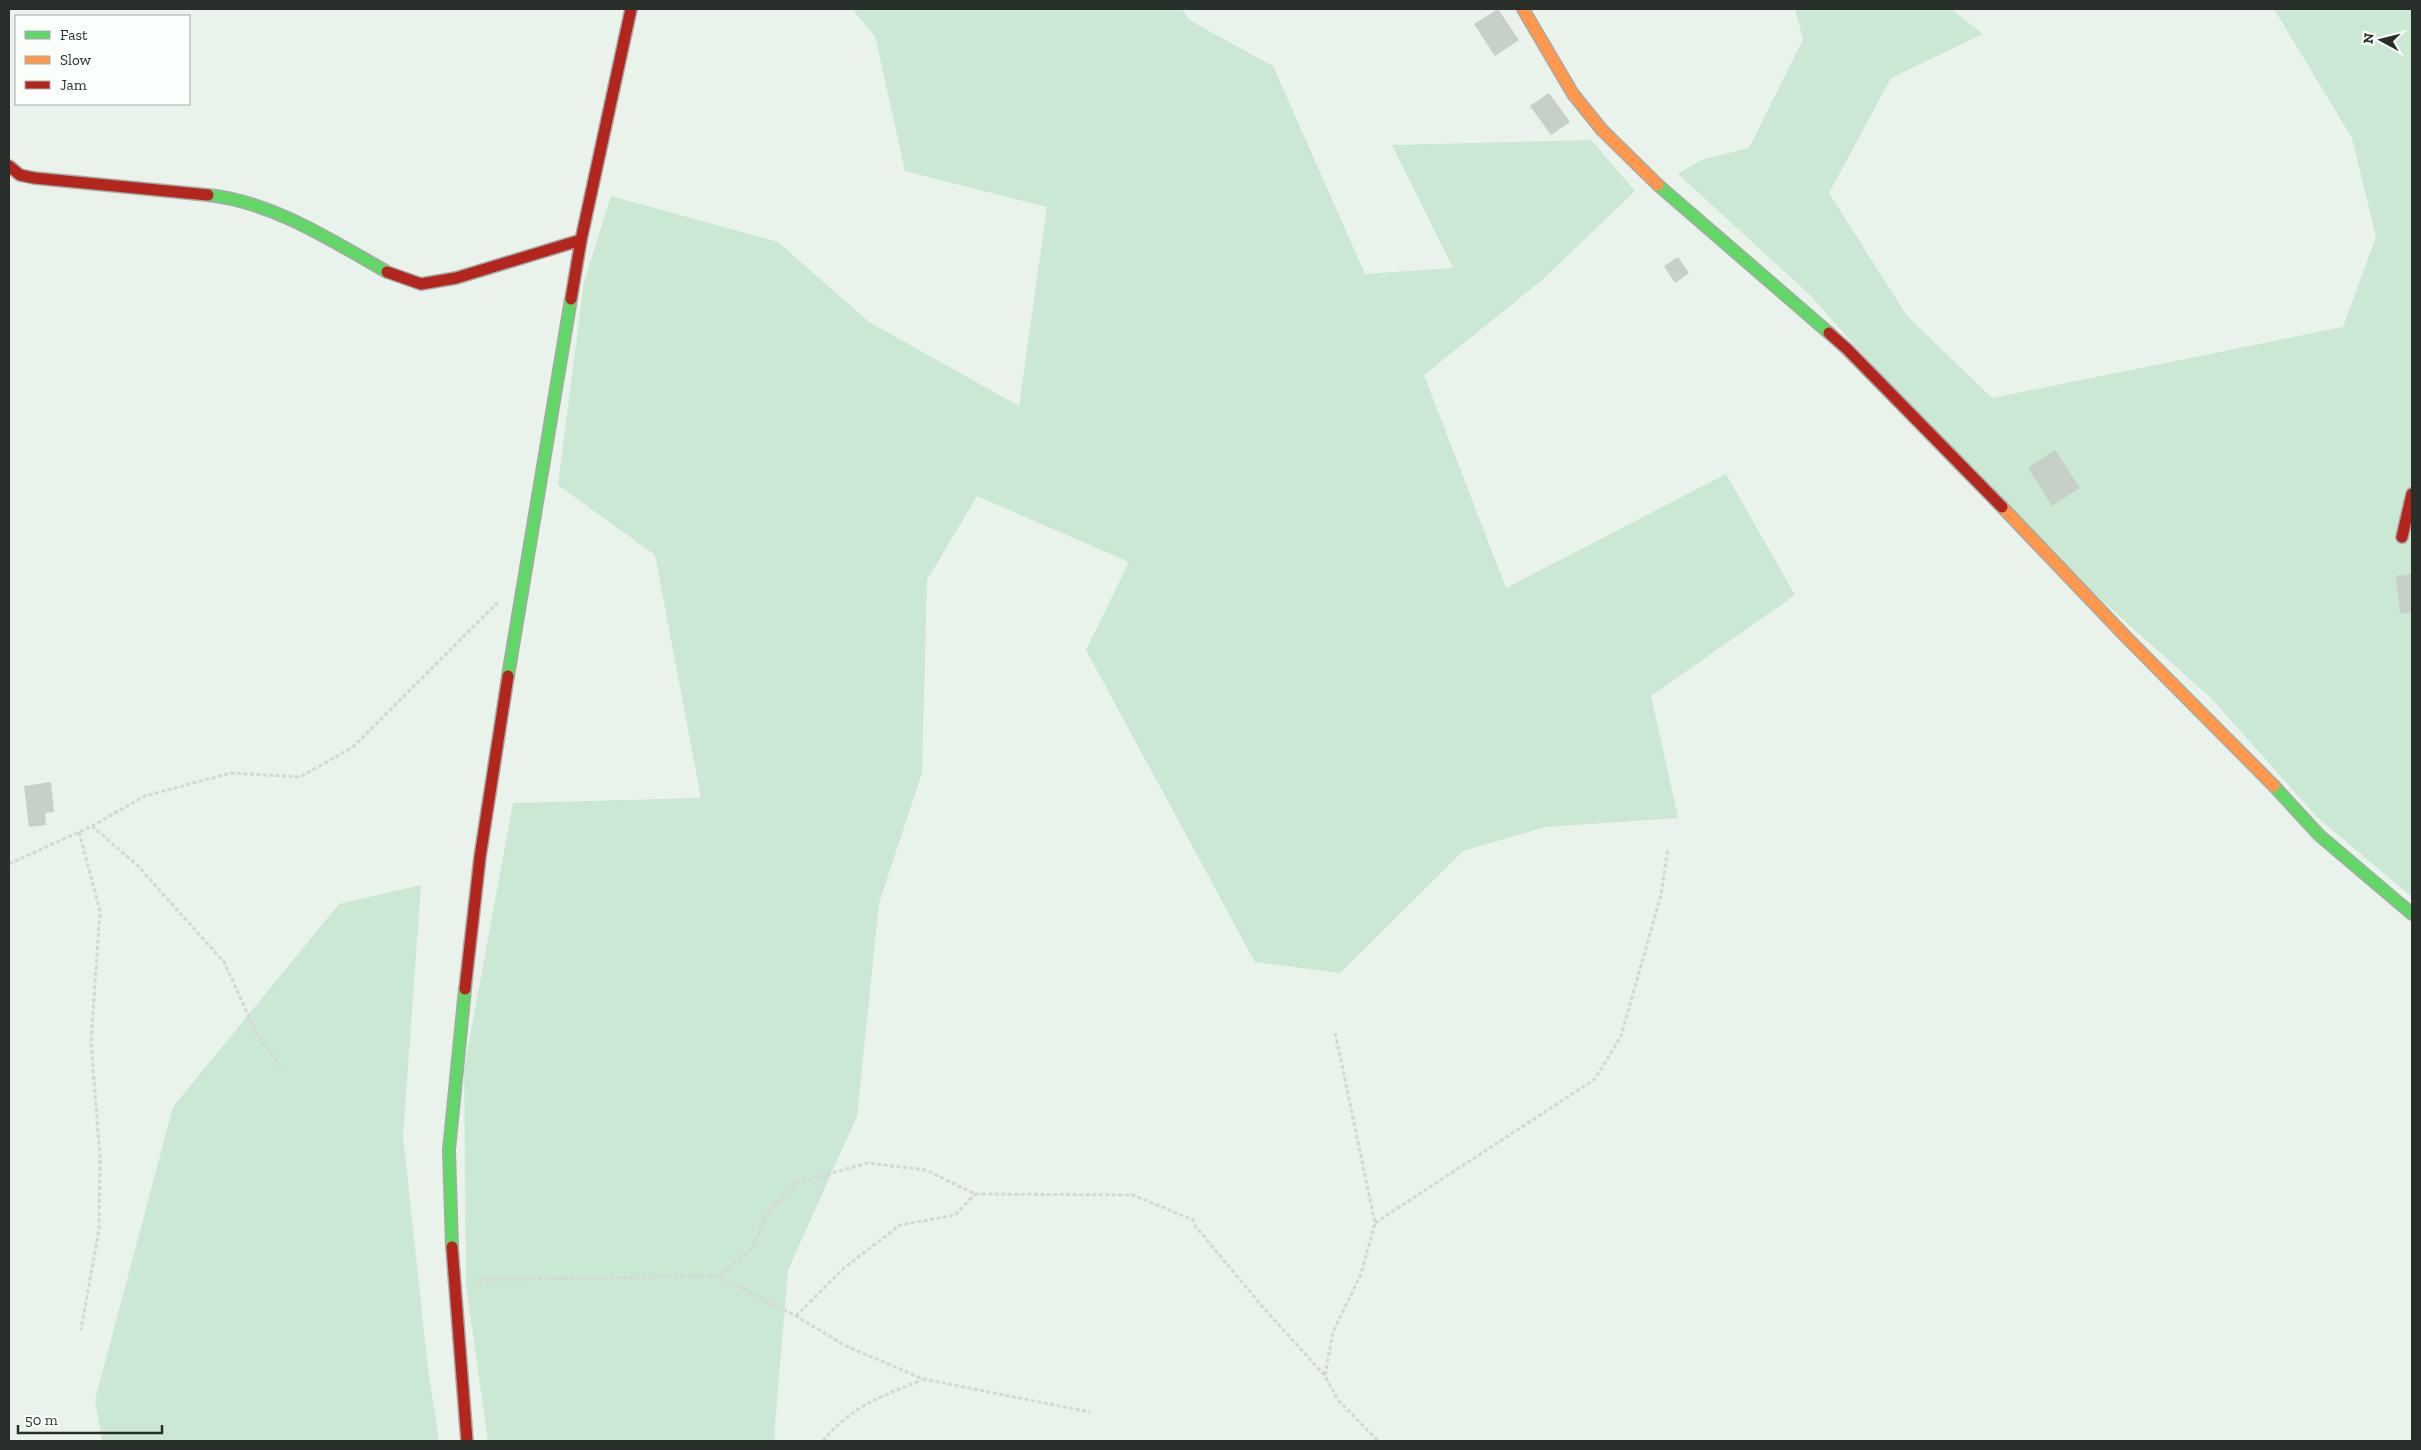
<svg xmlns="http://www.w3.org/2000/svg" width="2421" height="1450" font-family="'Zilla Slab',serif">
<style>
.green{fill:#cbe8d4}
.building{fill:#c7cfc9}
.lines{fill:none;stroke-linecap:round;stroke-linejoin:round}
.fast-casing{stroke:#a4aaa6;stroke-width:14}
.slow-casing{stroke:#a4aaa6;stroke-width:14}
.jam-casing{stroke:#a4aaa6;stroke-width:14}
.path{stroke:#d5d7d5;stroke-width:3;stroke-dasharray:4 2.5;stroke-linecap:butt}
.fast{stroke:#63d668;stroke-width:11}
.slow{stroke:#ff974d;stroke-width:11}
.jam{stroke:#b3261e;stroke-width:11}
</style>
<rect width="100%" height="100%" fill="#e9f2eb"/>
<!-- green -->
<path class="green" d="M852,9H1182L1189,20L1273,66L1365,274L1453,268L1392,145L1591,140L1635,191L1542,280L1424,375L1506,588L1726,474L1795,595L1651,696L1678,818L1545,827L1463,851L1340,973L1255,962L1086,650L1129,562L977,496L927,580L922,773L879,903L857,1116L788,1270L774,1436L776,1441H488L466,1285L464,1069L513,803L701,798L655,555L558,485L584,282L611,196L778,242L869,322L1019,406L1047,207L905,171L875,36Z
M1795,9H1951L1983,34L1891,78L1829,193L1907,316L1992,398L2343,327L2376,237L2352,138L2274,9H2412V897L2317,817L2211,698L2071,573L1934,435L1811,296L1678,174L1701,160L1749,148L1803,39Z
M421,885L403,1136L428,1369L439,1441H102L95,1400L173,1107L339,904Z"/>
<!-- building -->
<path class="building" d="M1498,9L1519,40L1495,56L1474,24Z
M1549,93L1570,122L1551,135L1530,106Z
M1678,257L1689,273L1675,283L1664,266Z
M2055,450L2080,488L2052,506L2028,468Z
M2412,574V612L2400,614L2396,576Z
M51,782L54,812L45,813L46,825L29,827L24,786Z"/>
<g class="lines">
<!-- fast casing -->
<g class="fast-casing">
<path id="fast" d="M1658,185L1829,333
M208,195C273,202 331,240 387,272
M508,676L571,299
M2274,786L2319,835L2412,914
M452,1247L449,1150L465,989"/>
</g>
<!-- slow casing -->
<g class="slow-casing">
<path id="slow" d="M1523,9L1573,94L1602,130L1658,185
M2002,507L2127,638L2274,786"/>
</g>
<!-- jam casing -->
<g class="jam-casing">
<path id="jam" d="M9,166L20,175L34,178L208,195
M387,272L421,284L456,278L581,240
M571,299L581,240L631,9
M1829,333L1847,349L2002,507
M2402,537L2412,494
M465,989L480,857L508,676
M452,1247L467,1441"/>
</g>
<!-- path -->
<path class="path" d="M92,826L136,864L224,962L256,1032L281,1067
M79,832L100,911L91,1042L100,1157L99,1229L81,1330
M9,864L92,826L145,796L231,773L300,777L353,747L499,601
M1375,1223L1595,1079L1621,1036L1661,895L1668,848
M718,1276L752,1249L766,1214L797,1183L867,1163L926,1170L975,1194L1133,1195L1193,1220L1196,1227L1261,1305L1325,1376L1338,1400L1378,1441
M473,1280L718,1276L796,1316L846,1346L923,1379L1090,1412
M796,1316L844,1268L900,1225L955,1215L975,1194
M1325,1375L1333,1332L1361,1274L1375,1223L1335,1032
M823,1441C850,1407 882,1396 922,1380"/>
<!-- fast -->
<use href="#fast" class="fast"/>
<!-- slow -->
<use href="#slow" class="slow"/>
<!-- jam -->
<use href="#jam" class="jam"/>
</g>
<!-- border -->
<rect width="2421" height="1450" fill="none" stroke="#282f2a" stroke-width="20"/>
<!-- legend -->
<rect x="15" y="15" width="175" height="90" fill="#fbfffc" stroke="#a7aca8"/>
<rect x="25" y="31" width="25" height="8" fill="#63d668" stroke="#a7aca8"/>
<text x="60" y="40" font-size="15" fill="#282f2a">Fast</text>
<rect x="25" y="56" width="25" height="8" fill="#ff974d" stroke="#a7aca8"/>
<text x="60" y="65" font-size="15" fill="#282f2a">Slow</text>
<rect x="25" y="81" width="25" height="8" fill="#b3261e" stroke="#a7aca8"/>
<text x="60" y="90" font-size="15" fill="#282f2a">Jam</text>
<!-- north arrow -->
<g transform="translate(2381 40) rotate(277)" stroke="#fbfffc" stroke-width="4" paint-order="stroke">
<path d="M0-4L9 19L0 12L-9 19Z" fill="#282f2a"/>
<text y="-8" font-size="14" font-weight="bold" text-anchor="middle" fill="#282f2a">N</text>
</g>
<!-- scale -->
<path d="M18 1425v8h144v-8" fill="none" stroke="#282f2a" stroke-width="2.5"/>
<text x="25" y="1425" font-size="15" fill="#282f2a" stroke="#fbfffc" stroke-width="4" paint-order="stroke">50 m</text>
</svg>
